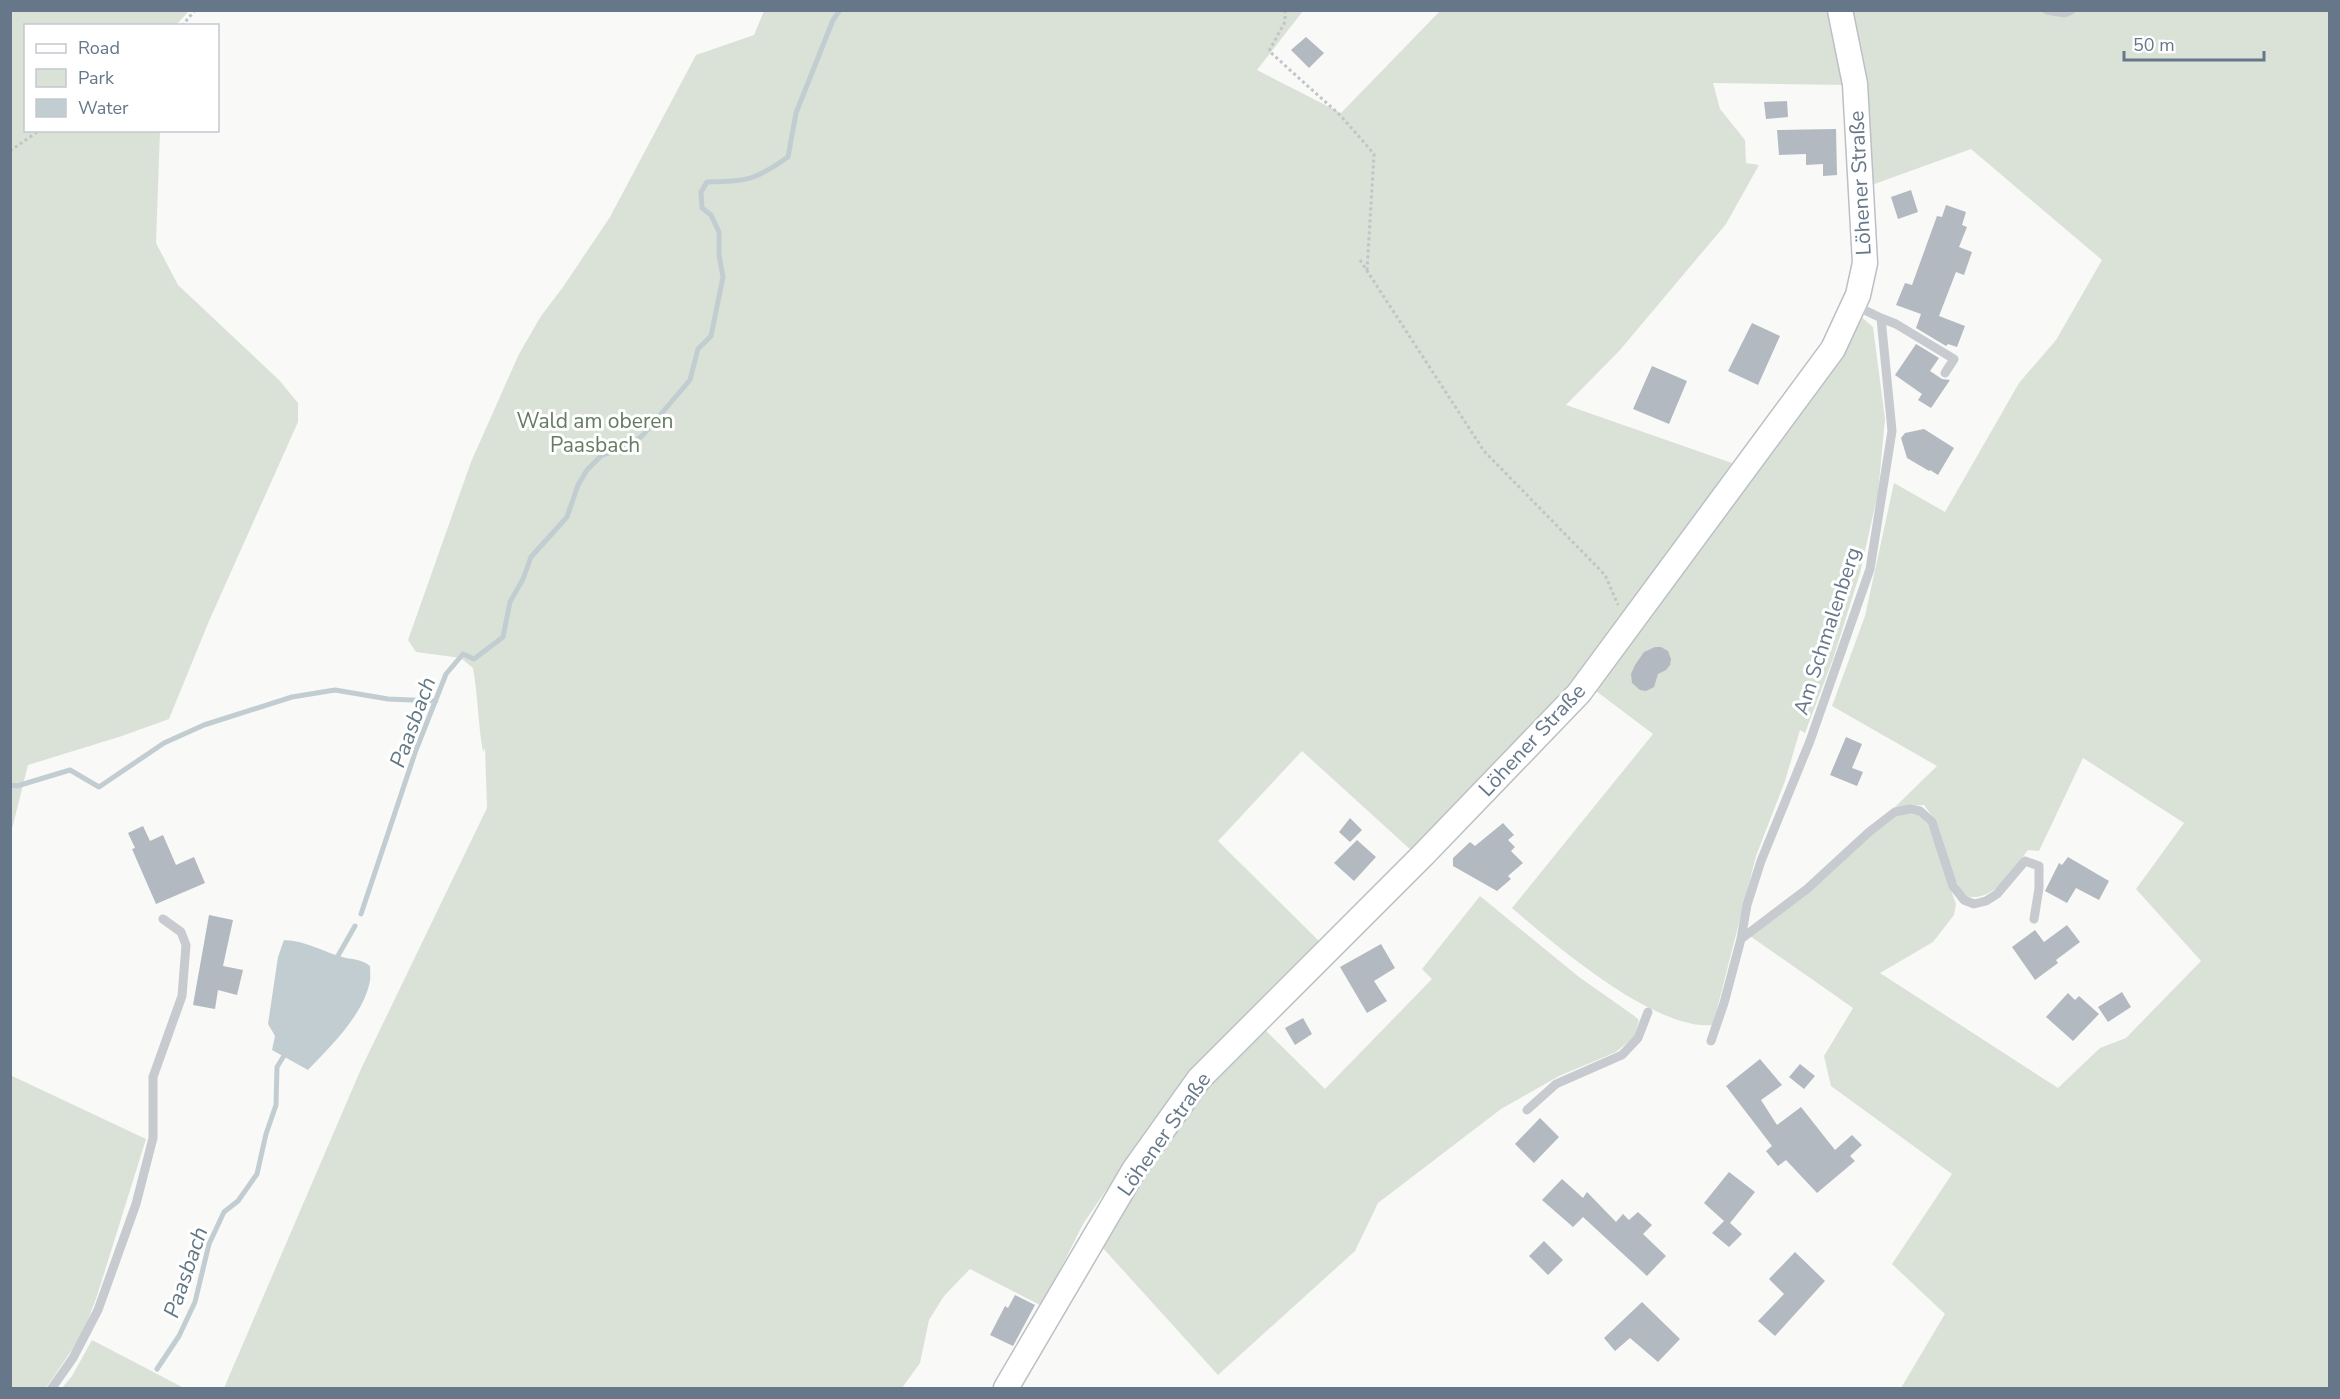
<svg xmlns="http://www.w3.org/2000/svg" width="2340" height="1399" font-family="'Nunito Sans',sans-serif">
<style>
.green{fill:#dae2d7}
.water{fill:#c2cdd2}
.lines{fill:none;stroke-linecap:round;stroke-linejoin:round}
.stream{stroke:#c2cdd2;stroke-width:5}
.building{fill:#b2b9c0}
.secondary-casing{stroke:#bbc0c5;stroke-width:27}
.path{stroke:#c2c4c7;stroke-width:3;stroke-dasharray:3 3;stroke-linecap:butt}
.lane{stroke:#c7cacf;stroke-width:9}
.secondary{stroke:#fff;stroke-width:24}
.labels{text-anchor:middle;stroke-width:6;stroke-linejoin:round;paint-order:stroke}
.street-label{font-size:21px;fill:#66778a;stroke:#fff}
.park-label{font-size:21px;fill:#657b61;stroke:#fff}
.water-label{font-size:22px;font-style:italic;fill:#627985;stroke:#fff}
</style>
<rect width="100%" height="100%" fill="#f9f9f7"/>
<!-- green -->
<path class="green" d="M11,10L189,11L176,25L26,26V130L160,131L156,243L178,285L279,380L298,403V422L209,621L169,719L122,736L28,765L11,833Z
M764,11H1303L1257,70L1341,113L1440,11H1833L1846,85L1713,83L1720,109L1745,140L1746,163L1759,165L1726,224L1620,350L1566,405L1732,463L1578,680L1412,851L1302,751L1218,841L1321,943L1122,1167L1083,1224L1042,1306L970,1269L944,1296L929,1320L920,1363L902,1388H224L361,1069L487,808L485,748L483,752C478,724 478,696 473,668L461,658L416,652L408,640L471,462L519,354L541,316L563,287L610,217L696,55L754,35Z
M1852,11H2329V1388H1901L1945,1314L1892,1264L1952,1174L1831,1086L1824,1056L1853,1008L1750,936L1850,851L1899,815L1908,814L1918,815L1928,825L1956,904L1954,915L1933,942L1880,973L2058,1088L2100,1048L2126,1038L2201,961L2136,889L2184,823L2083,758L2039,851L2028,850C2011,871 1995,903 1965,896L1954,878L1937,823L1924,805L1895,807L1937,766L1832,706L1865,616L1894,483L1945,512L2019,383L2056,340L2102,260L1971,149L1869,186C1870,127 1865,69 1852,11Z
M1858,314L1873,327L1885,419L1878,493L1860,573L1833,659L1805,733L1800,730L1785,781L1756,856L1713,1025C1655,1031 1555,945 1512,908L1653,734L1592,688Z
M1480,896L1579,977L1633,1015L1639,1020L1634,1037L1616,1052L1559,1076L1501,1109L1378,1203L1355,1251L1218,1375L1101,1246L1143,1174L1206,1085L1261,1026L1325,1089L1432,979L1422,969Z
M10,1075L146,1139L97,1296L82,1335L46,1388H11Z
M92,1340L184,1388H62L72,1376Z"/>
<!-- water -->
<path class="water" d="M284,940C306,941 319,950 339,956C350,960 361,958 370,966C370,972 371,979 369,985C362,1016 329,1048 308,1070L272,1050L275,1036L268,1024L278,957Z"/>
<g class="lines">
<!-- stream -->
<path class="stream" d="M10,785L17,786L70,770L99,787L164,743L204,725L292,697L335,690L388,699L436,701
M361,914L416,750L446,674L463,654L474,659L503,637L510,602L523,579L531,557L567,517L578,485L587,470L602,455L628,447L643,435L690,380L698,349L711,336L723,277L719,255V232L711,215L702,208L701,192L707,182C747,181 754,181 788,157L796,113L833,20L840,10
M335,961L355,926
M157,1369L179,1336L195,1302L209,1244L224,1212L238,1201L257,1174L266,1134L276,1105L277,1067L287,1051"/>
</g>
<!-- building -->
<path class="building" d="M1306,37L1324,53L1309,68L1291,50Z
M1787,101L1788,117L1766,119L1764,102Z
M1836,129L1837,175L1823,176V164L1806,165V154L1779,155L1777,130Z
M1911,190L1918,212L1898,219L1891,197Z
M1946,205L1966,212L1962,225L1967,227L1959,247L1972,252L1964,275L1956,272L1939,316L1965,326L1957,347L1948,344L1946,346L1916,328L1921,314L1896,305L1905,283L1912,285L1937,216L1942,217Z
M1752,323L1780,336L1758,385L1728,371Z
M1916,344L1939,358L1930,371L1942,379L1950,380L1931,408L1918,400L1922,394L1895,375Z
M1652,366L1687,381L1669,424L1633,409Z
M1924,429L1954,448L1938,475L1930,470L1929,471L1907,458L1901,438L1905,433Z
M1655,647H1661L1668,651L1671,659L1670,665L1666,670L1658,674L1654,687L1646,691L1640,690L1632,683L1631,674L1635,665L1644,652Z
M1846,737L1862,744L1852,768L1863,772L1857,786L1830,775Z
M1350,818L1362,830L1350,842L1339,832Z
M1503,823L1514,835L1508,840L1515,847L1511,851L1523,863L1508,876L1511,879L1497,891L1453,866V858L1470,842L1475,846Z
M143,826L150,841L163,835L176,865L194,857L205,883L156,904L132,849L135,848L128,833Z
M1357,840L1376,857L1354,881L1334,863Z
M2068,857L2109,881L2099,900L2076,888L2067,903L2045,891L2059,863L2062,865Z
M209,915L233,920L223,966L243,970L237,995L218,990L215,1009L193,1005Z
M2067,925L2080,942L2056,960L2058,963L2035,980L2012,947L2035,930L2044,942Z
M1381,944L1395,968L1374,981L1387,1001L1367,1013L1340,967Z
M2122,992L2131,1007L2108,1022L2098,1007Z
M2068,993L2075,1000L2079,996L2099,1014L2073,1041L2046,1017Z
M1303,1018L1312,1034L1295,1045L1285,1028Z
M1760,1059L1782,1085L1761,1100L1777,1125L1801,1107L1835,1150L1852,1135L1862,1145L1850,1156L1855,1161L1817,1193L1786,1160L1778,1166L1766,1151L1772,1146L1726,1086Z
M1800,1064L1815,1076L1804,1089L1789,1077Z
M1540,1118L1559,1137L1534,1163L1515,1144Z
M1729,1172L1755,1192L1730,1223L1742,1234L1729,1247L1712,1233L1724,1221L1704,1203Z
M1562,1179L1583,1198L1587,1192L1616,1222L1623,1214L1629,1220L1638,1212L1652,1225L1643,1234L1666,1256L1647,1276L1583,1217L1573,1227L1542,1200Z
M1544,1241L1563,1260L1548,1275L1529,1256Z
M1795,1252L1825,1281L1775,1336L1758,1321L1784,1294L1769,1279Z
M1015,1295L1035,1305L1013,1346L990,1335L1005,1306L1008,1308Z
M1642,1302L1680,1339L1658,1362L1630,1338L1615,1351L1604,1338Z"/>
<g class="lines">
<!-- secondary casing -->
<g class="secondary-casing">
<path id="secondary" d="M1006,1388L1134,1170L1199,1079L1424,854L1579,693L1833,349L1858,295L1865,263L1855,84L1840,10"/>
</g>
<!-- path -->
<path class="path" d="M1285,10V22L1269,51L1341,116L1374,154L1367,271
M182,26L195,10
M10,151L40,130
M1360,260L1484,451L1605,575L1618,605"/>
<!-- lane -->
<path class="lane" d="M2047,10L2065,13L2071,10
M1881,318L1896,324L1954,359L1945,373
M1741,939L1747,905L1761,861L1810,741L1870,569L1892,431L1881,318L1854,305
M1711,1041L1724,1003L1741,939L1807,889L1869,832L1895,812L1910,809L1920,811L1932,822L1953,886L1964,900L1974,904L1986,901L1997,894L2025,861L2039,866V888L2034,919
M1527,1110L1556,1084L1622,1055L1638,1038L1648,1012
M52,1388L73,1358L98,1310L136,1204L153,1138V1077L182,996L186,945L181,932L163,919"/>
<!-- secondary -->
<use href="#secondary" class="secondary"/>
</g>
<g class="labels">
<!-- street labels -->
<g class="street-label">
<text transform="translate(1860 183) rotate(-93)" y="7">Löhener Straße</text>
<text transform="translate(1827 631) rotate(-72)" y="7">Am Schmalenberg</text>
<text transform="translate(1532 740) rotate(-47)" y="7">Löhener Straße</text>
<text transform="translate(1164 1134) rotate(-55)" y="7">Löhener Straße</text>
</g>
<!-- park labels -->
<g class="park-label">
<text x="595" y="428">Wald am oberen<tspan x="595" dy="24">Paasbach</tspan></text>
</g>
<!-- water labels -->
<g class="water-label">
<text transform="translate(412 722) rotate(-70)" y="8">Paasbach</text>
<text transform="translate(185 1272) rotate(-71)" y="8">Paasbach</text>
</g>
</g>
<!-- border -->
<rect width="2340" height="1399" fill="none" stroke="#66778a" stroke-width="24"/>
<!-- legend -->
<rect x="24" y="24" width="195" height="108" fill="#ffffff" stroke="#c2c9d0" stroke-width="1.5"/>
<rect x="36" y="44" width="30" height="9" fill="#ffffff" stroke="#c2c9d0" stroke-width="1.5"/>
<text x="78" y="54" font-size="18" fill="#66778a">Road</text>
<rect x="36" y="69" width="30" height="18" fill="#dae2d7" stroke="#c2c9d0" stroke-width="1.5"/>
<text x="78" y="84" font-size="18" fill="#66778a">Park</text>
<rect x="36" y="99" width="30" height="18" fill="#c2cdd2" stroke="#c2c9d0" stroke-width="1.5"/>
<text x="78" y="114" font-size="18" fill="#66778a">Water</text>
<!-- scale -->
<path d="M2124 51v9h140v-9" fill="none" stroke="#66778a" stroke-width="3"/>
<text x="2133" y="51" font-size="18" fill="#66778a" stroke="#ffffff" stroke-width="4.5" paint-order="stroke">50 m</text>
</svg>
